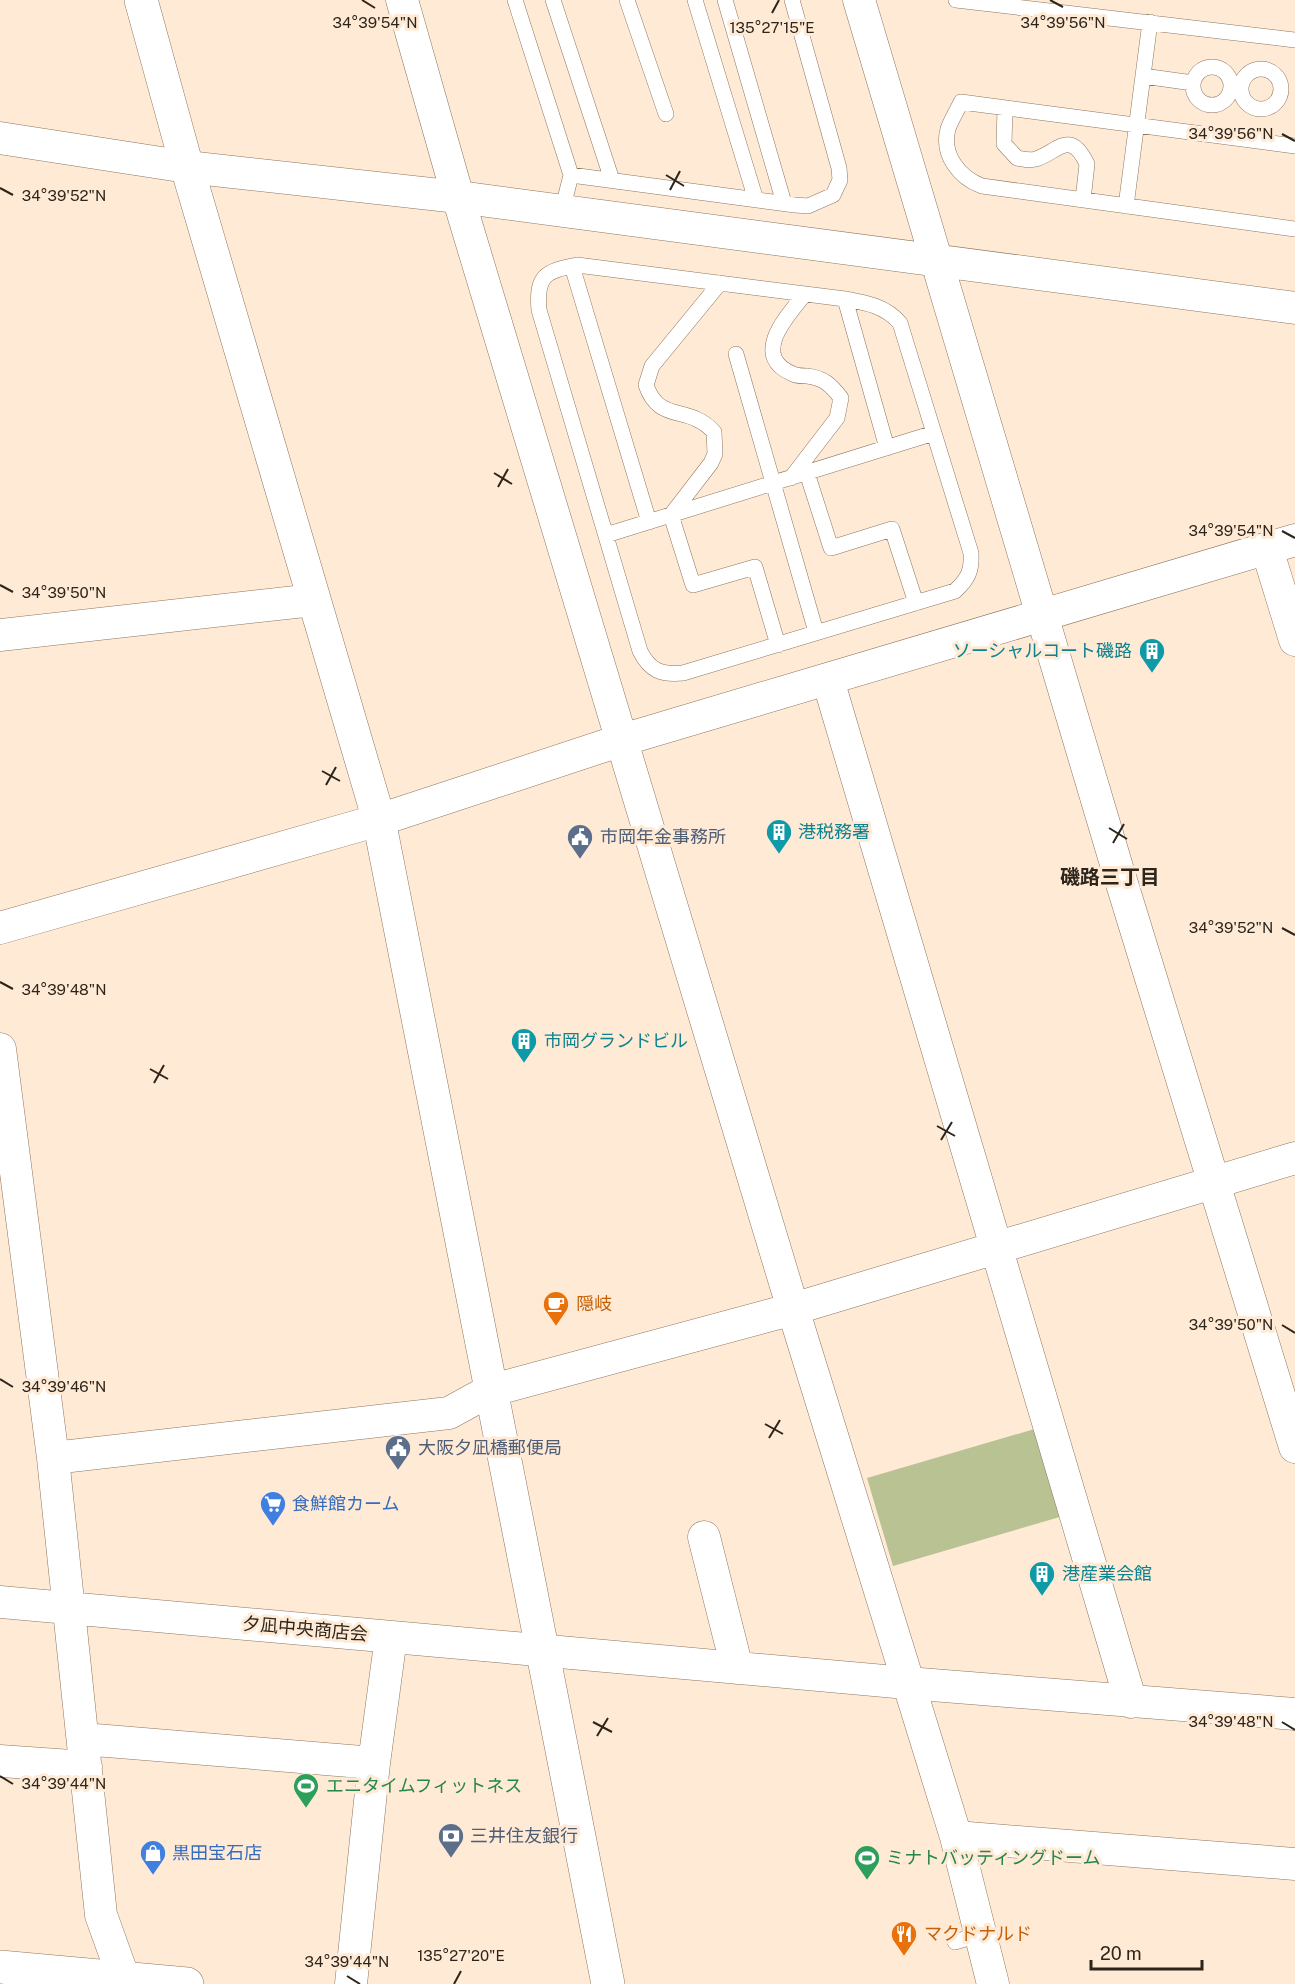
<svg xmlns="http://www.w3.org/2000/svg" width="1295" height="1984" font-family="'Public Sans','Noto Sans JP',sans-serif">
<style>
.green{fill:#b9c293}
.lines{fill:none;stroke-linecap:round;stroke-linejoin:round}
.lane-casing{stroke:#8d765f;stroke-width:16}
.street-casing{stroke:#8d765f;stroke-width:33}
.secondary-casing{stroke:#8d765f;stroke-width:34}
.highway-casing{stroke:#8d765f;stroke-width:34}
.lane{stroke:#fff;stroke-width:15}
.street{stroke:#fff;stroke-width:32}
.secondary{stroke:#fff;stroke-width:33}
.highway{stroke:#fff;stroke-width:33}
.ticks{fill:none;stroke:#2d241a;stroke-width:2}
.labels{text-anchor:middle;stroke-width:6;stroke-linejoin:round;paint-order:stroke}
.culture-label{font-size:18px;fill:#0d838f;stroke:#ffead6;text-anchor:start}
.service-label{font-size:18px;fill:#4e5e75;stroke:#ffead6;text-anchor:start}
.food-label{font-size:18px;fill:#c56008;stroke:#ffead6;text-anchor:start}
.shop-label{font-size:18px;fill:#366cbe;stroke:#ffead6;text-anchor:start}
.street-label{font-size:18px;fill:#2d241a;stroke:#ffead6}
.leisure-label{font-size:18px;fill:#27864d;stroke:#ffead6;text-anchor:start}
.neighbourhood-label{font-size:20px;font-weight:bold;fill:#2d241a;stroke:#ffead6}
.ticks-label{font-size:15px;text-anchor:middle;fill:#2d241a;stroke:#ffead6;stroke-width:6;stroke-linejoin:round;paint-order:stroke}
</style>
<rect width="100%" height="100%" fill="#ffead6"/>
<!-- green -->
<path class="green" d="M1038,1428L1063,1516L893,1566L867,1478Z"/>
<g class="lines">
<!-- lane casing -->
<g class="lane-casing">
<path id="lane" d="M515,0L571,175L562,211
M553,0L612,180
M627,0L666,114
M695,0L756,200
M725,0L784,203
M956,0L1295,40
M1193 86a19 19 0 1 1 38 0a19 19 0 1 1-38 0Z
M1241 89a20 20 0 1 1 40 0a20 20 0 1 1-40 0Z
M1143,76L1193,83
M1005,108L1004,144L1017,158C1023,159 1030,161 1036,159C1058,152 1070,128 1087,164L1083,200
M1295,146L961,102C957,111 951,120 948,129C941,155 960,178 982,186L1295,229
M571,175L795,205L808,206L833,195L840,180L839,168L792,0
M1126,206L1150,22
M577,265L845,299C867,303 885,306 900,323L971,553C972,571 968,579 955,591L683,673C661,675 650,671 640,651L539,310C536,276 545,271 577,265Z
M572,266L649,522
M720,283L652,366L646,385C659,424 689,404 714,432L715,454L711,463L671,515L693,585L755,567L778,645
M845,299L887,448
M736,354L816,632
M807,473L831,548L892,529L916,603
M791,478L837,418L841,398C831,385 824,378 807,376C802,376 797,376 793,374C749,356 788,315 805,294
M606,535L934,433
M955,1942L981,1934"/>
</g>
<!-- street casing -->
<g class="street-casing">
<path id="street" d="M402,0L458,197L793,1309L956,1837L993,1984
M859,0L1119,874L1295,1447
M0,138L187,167L458,197L1295,308
M1267,549L1295,640
M0,635L314,600
M828,680L1131,1702
M0,928L379,820L622,740L1295,540
M0,1049L53,1458L101,1915L124,1979
M53,1458L449,1413L489,1391L793,1309L1295,1158
M704,1537L737,1668
M0,1602L907,1683L1295,1714
M83,1739L374,1763
M0,1761L86,1767
M956,1837L1295,1864
M351,1984L374,1763L391,1637"/>
</g>
<!-- secondary casing -->
<g class="secondary-casing">
<path id="secondary" d="M141,0L187,167L379,820L608,1984"/>
</g>
<!-- highway casing -->
<g class="highway-casing">
<path id="highway" d="M0,1967L187,1984"/>
</g>
<!-- lane -->
<use href="#lane" class="lane"/>
<!-- street -->
<use href="#street" class="street"/>
<!-- secondary -->
<use href="#secondary" class="secondary"/>
<!-- highway -->
<use href="#highway" class="highway"/>
</g>
<!-- ticks -->
<path class="ticks" d="M362,0L375,8M1050,0L1063,7M772,13L779,0M1282,134L1295,141M666,175L684,186M0,188L13,195M670,190L680,171M494,473L512,484M498,487L508,469M1282,531L1295,538M0,585L13,592M322,771L340,781M326,785L336,767M1109,828L1127,839M1113,843L1124,824M1282,928L1295,935M0,982L13,989M150,1069L168,1079M154,1083L164,1065M937,1126L955,1136M941,1140L952,1122M1282,1325L1295,1333M0,1379L13,1387M765,1424L783,1434M769,1438L780,1420M593,1722L612,1732M1282,1722L1295,1730M597,1736L608,1718M0,1776L13,1784M347,1976L360,1984M454,1984L461,1971"/>
<!-- icons -->
<defs>
<g id="building-pin" transform="scale(1.35)"><path d="M0 17L-7.5 6A9.5 9.5 0 1 1 7.5 6Z" fill="#0f9aa8" stroke="#ffead6"/><path d="M-4-6H4V6H1V3H-1V6H-4ZM-2.5-4.3h1.7v1.8h-1.7ZM.8-4.3h1.7v1.8H.8ZM-2.5-1h1.7V.8h-1.7ZM.8-1h1.7V.8H.8Z" fill="#fff"/></g>
<g id="civic-pin" transform="scale(1.35)"><path d="M0 17L-7.5 6A9.5 9.5 0 1 1 7.5 6Z" fill="#5c6f8a" stroke="#ffead6"/><path d="M-.6-6.5H3V-4.5H.6V-3L4-1V1h2V6H-6V1h2V-1L-.6-3ZM-1.2 2.5V6h2.4V2.5Z" fill="#fff"/></g>
<g id="cafe-pin" transform="scale(1.35)"><path d="M0 17L-7.5 6A9.5 9.5 0 1 1 7.5 6Z" fill="#e8710a" stroke="#ffead6"/><path d="M-5.5-4.5H6V0H3Q3 3.5 0 3.5H-2.5Q-5.5 3.5-5.5 0ZM3-3.2v2h1.7v-2ZM-6 4.5H4V6H-6Z" fill="#fff"/></g>
<g id="supermarket-pin" transform="scale(1.35)"><path d="M0 17L-7.5 6A9.5 9.5 0 1 1 7.5 6Z" fill="#3f7fe0" stroke="#ffead6"/><path d="M-6-5.5h2.5l.6 2H6L4.5 2H-2.5L-4.4-4H-6ZM-1.5 3.2a1.3 1.3 0 1 0 .1 0ZM3 3.2a1.3 1.3 0 1 0 .1 0Z" fill="#fff"/></g>
<g id="stadium-pin" transform="scale(1.35)"><path d="M0 17L-7.5 6A9.5 9.5 0 1 1 7.5 6Z" fill="#2e9e5b" stroke="#ffead6"/><path d="M0-5a6.5 5 0 1 0 0 10a6.5 5 0 1 0 0-10ZM-3.5-1.8h7v3.6h-7Z" fill="#fff"/></g>
<g id="bank-pin" transform="scale(1.35)"><path d="M0 17L-7.5 6A9.5 9.5 0 1 1 7.5 6Z" fill="#5c6f8a" stroke="#ffead6"/><path d="M-6-4H6V4H-6ZM0-2.3a2.3 2.3 0 1 0 0 4.6a2.3 2.3 0 1 0 0-4.6Z" fill="#fff"/></g>
<g id="shop-pin" transform="scale(1.35)"><path d="M0 17L-7.5 6A9.5 9.5 0 1 1 7.5 6Z" fill="#3f7fe0" stroke="#ffead6"/><path d="M-5-2.5h2.3a2.7 3.5 0 0 1 5.4 0H5L5.5 6h-11ZM-1.5-2.5h3a1.5 2.3 0 0 0-3 0Z" fill="#fff"/></g>
<g id="restaurant-pin" transform="scale(1.35)"><path d="M0 17L-7.5 6A9.5 9.5 0 1 1 7.5 6Z" fill="#e8710a" stroke="#ffead6"/><path d="M-5-6h1v4h1v-4h1v4h1v-4h1v5L-1.5 .5V6h-2V.5L-5-1ZM5-6V6H3V1.5H1.5Q1.5-4 5-6Z" fill="#fff"/></g>
</defs>
<g fill-rule="evenodd">
<use href="#building-pin" x="1152" y="651"/>
<use href="#building-pin" x="779" y="832"/>
<use href="#civic-pin" x="580" y="837"/>
<use href="#building-pin" x="524" y="1041"/>
<use href="#cafe-pin" x="556" y="1304"/>
<use href="#civic-pin" x="398" y="1448"/>
<use href="#supermarket-pin" x="273" y="1504"/>
<use href="#building-pin" x="1042" y="1574"/>
<use href="#stadium-pin" x="306" y="1786"/>
<use href="#bank-pin" x="451" y="1836"/>
<use href="#shop-pin" x="153" y="1853"/>
<use href="#stadium-pin" x="867" y="1858"/>
<use href="#restaurant-pin" x="904" y="1934"/>
</g>
<g class="labels">
<!-- culture labels -->
<g class="culture-label">
<text x="1132" y="657" text-anchor="end">ソーシャルコート磯路</text>
<text x="798" y="838">港税務署</text>
<text x="544" y="1047">市岡グランドビル</text>
<text x="1062" y="1580">港産業会館</text>
</g>
<!-- service labels -->
<g class="service-label">
<text x="600" y="843">市岡年金事務所</text>
<text x="418" y="1454">大阪夕凪橋郵便局</text>
<text x="470" y="1842">三井住友銀行</text>
</g>
<!-- food labels -->
<g class="food-label">
<text x="576" y="1310">隠岐</text>
<text x="924" y="1940">マクドナルド</text>
</g>
<!-- shop labels -->
<g class="shop-label">
<text x="292" y="1510">食鮮館カーム</text>
<text x="172" y="1859">黒田宝石店</text>
</g>
<!-- street labels -->
<g class="street-label">
<text transform="translate(305 1629) rotate(5)" y="6">夕凪中央商店会</text>
</g>
<!-- leisure labels -->
<g class="leisure-label">
<text x="326" y="1792">エニタイムフィットネス</text>
<text x="886" y="1864">ミナトバッティングドーム</text>
</g>
<!-- neighbourhood labels -->
<g class="neighbourhood-label">
<text x="1110" y="884">磯路三丁目</text>
</g>
</g>
<g class="ticks-label">
<text x="1063" y="28">34°39'56"N</text>
<text x="375" y="28">34°39'54"N</text>
<text x="772" y="33">135°27'15"E</text>
<text x="1231" y="139">34°39'56"N</text>
<text x="64" y="201">34°39'52"N</text>
<text x="1231" y="536">34°39'54"N</text>
<text x="64" y="598">34°39'50"N</text>
<text x="1231" y="933">34°39'52"N</text>
<text x="64" y="995">34°39'48"N</text>
<text x="1231" y="1330">34°39'50"N</text>
<text x="64" y="1392">34°39'46"N</text>
<text x="1231" y="1727">34°39'48"N</text>
<text x="64" y="1789">34°39'44"N</text>
<text x="461" y="1961">135°27'20"E</text>
<text x="347" y="1967">34°39'44"N</text>
</g>
<!-- scale -->
<path d="M1091 1960v9h111v-9" fill="none" stroke="#2d241a" stroke-width="3"/>
<text x="1100" y="1960" font-size="18" fill="#2d241a" stroke="#ffead6" stroke-width="4.5" paint-order="stroke">20 m</text>
</svg>
